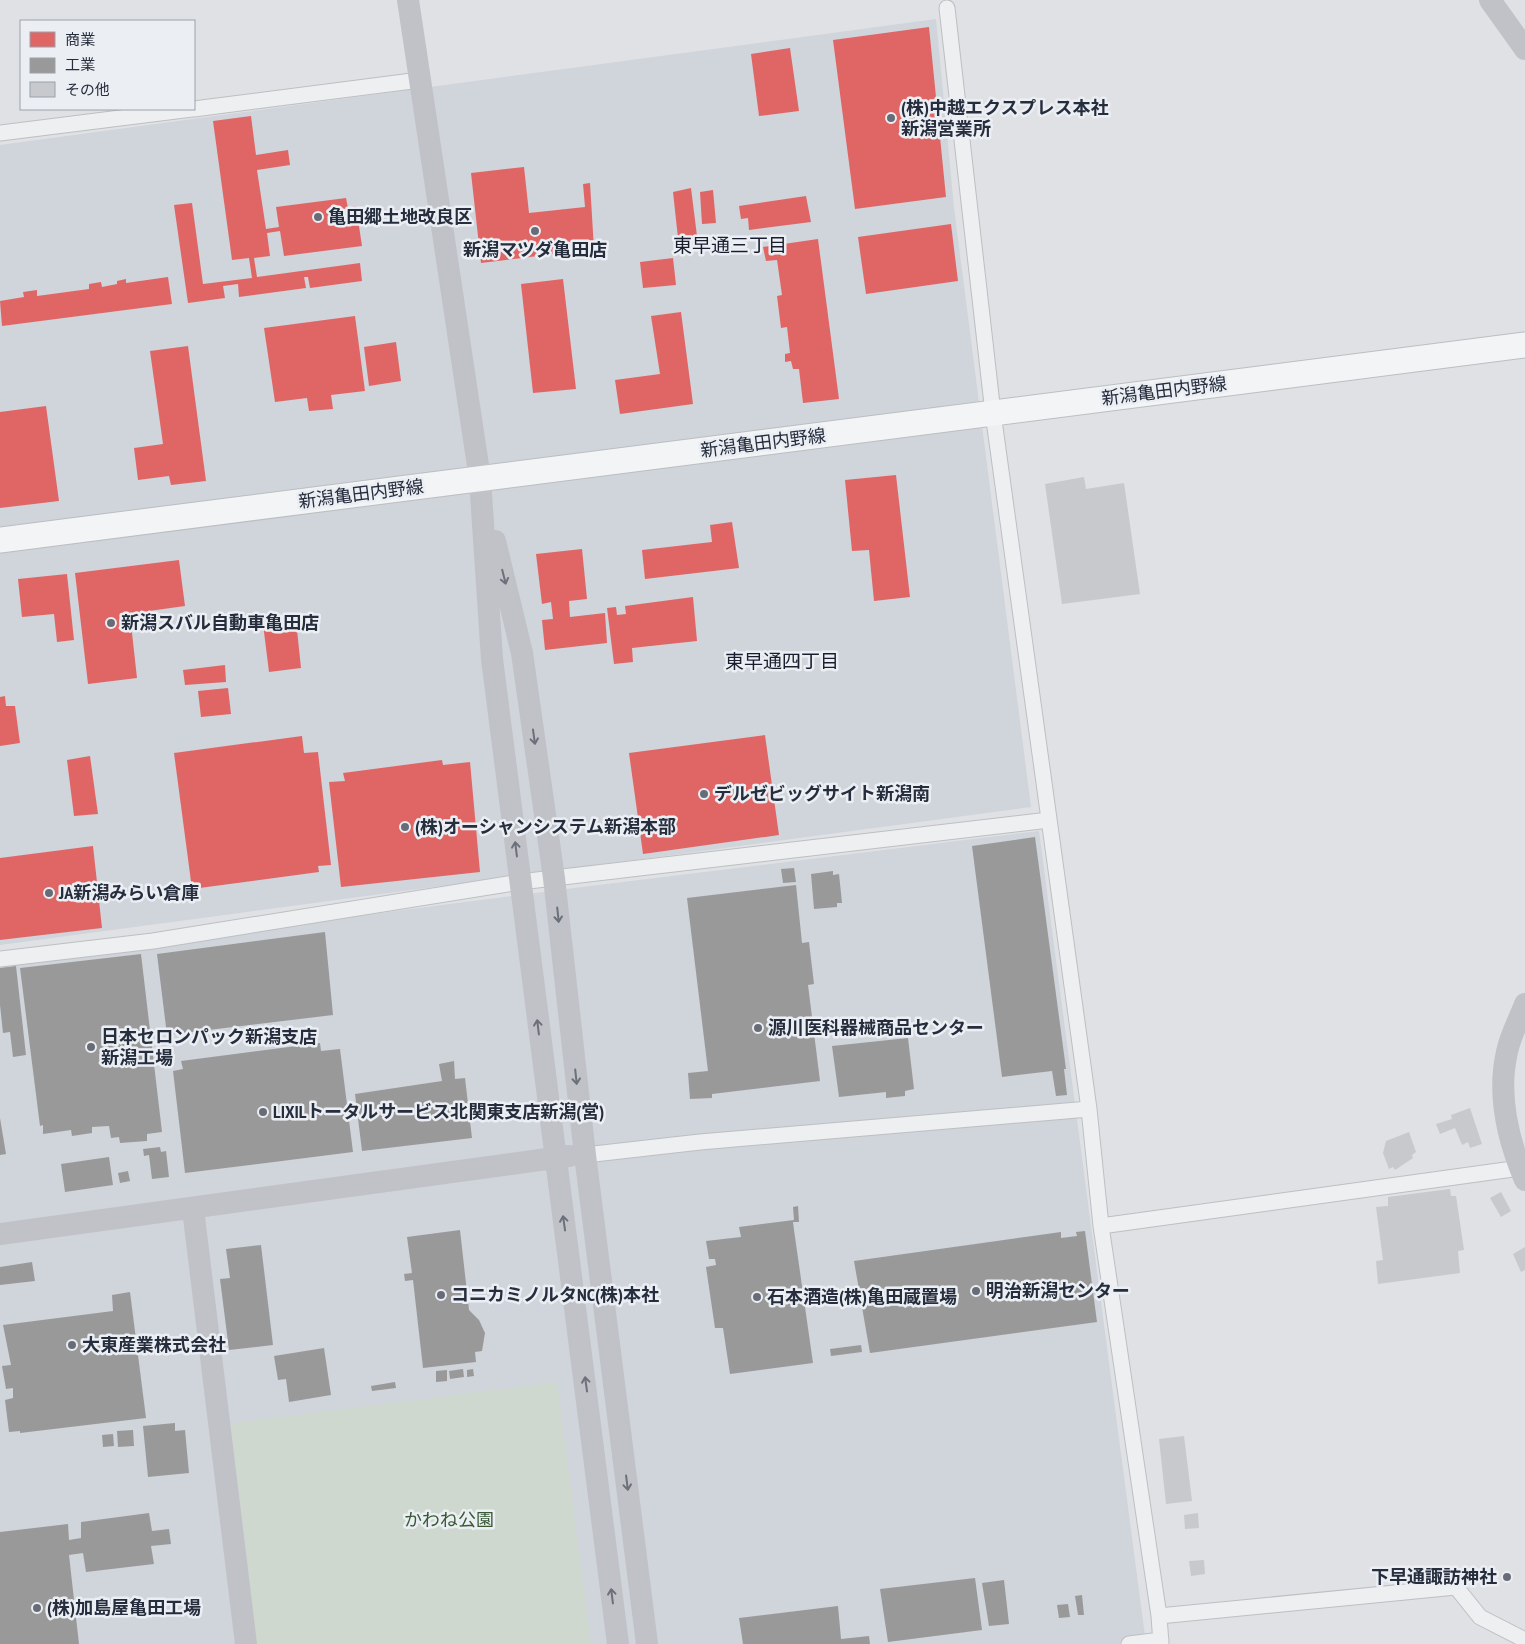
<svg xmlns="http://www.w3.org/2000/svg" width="1525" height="1644" font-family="'PT Sans Narrow','Noto Sans JP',sans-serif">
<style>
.built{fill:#d0d4db}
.green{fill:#ced8cf}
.shops{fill:#e06666}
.industry{fill:#999}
.building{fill:#c7c9cc}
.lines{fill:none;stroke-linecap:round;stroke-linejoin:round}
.street-casing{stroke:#bdbfc2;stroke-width:17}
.primary-casing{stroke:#bbbec2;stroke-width:27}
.street{stroke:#eeeff1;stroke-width:15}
.secondary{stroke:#c0c2c7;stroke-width:22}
.primary{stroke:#f3f4f5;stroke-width:25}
.oneway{stroke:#6b707b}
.poi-dot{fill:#676c77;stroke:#ebeff4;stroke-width:2}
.labels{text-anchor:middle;stroke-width:5;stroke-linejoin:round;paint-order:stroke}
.poi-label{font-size:18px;font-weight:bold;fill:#262d3d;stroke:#ebeff4;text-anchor:start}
.street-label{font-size:18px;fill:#262d3d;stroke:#ebeff4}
.park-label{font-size:18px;fill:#385933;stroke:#ebeff4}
.neighbourhood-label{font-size:19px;fill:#181e2e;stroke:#ebeff4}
</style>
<rect width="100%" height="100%" fill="#dfe1e4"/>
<!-- built -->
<path class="built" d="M936,19L954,208L1031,807L0,945V145Z
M1039,831L1146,1644H0V962L582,887Z"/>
<!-- green -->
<path class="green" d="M557,1382L591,1644H252L224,1424Z"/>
<!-- shops -->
<path class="shops" d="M929,27L946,197L855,209L833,40Z
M790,48L799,111L759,116L751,54Z
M251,116L256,155L288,150L290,165L257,170L266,229L279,227L276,207L346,198L348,208L356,206L362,246L284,256L280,231L267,233L270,256L254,258L257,277L360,263L362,281L310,288L308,277H304L306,288L239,297L238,284L223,286L225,298L188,303L174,205L192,203L203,284L252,278L249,258L232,260L213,121Z
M524,167L529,213L585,207L583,184L590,183L594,249L481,263L471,173Z
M691,188L697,236L678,238L673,192Z
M713,190L716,223L702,224L700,192Z
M806,196L811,222L749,230L748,218L741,219L739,206Z
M951,224L958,281L866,294L858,237Z
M818,239L839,399L803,403L799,369H793L791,361L785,362V354L790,353L787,327L781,328L777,296L782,295L777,260L766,261L763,247Z
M673,258L676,285L643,288L640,262Z
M168,277L172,304L2,326L0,301L24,297L23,292L37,290V296L89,289V284L101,282L102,287L117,284V281L126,279V283Z
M563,279L576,389L533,393L521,284Z
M681,312L693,404L620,414L615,380L660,374L651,316Z
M355,316L365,391L331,395L333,409L309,411L307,398L275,402L264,328Z
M396,342L401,381L369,386L364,347Z
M188,346L206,481L171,485L169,476L138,480L134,448L163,444L150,351Z
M46,406L59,501L0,508V412Z
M896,475L910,597L874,601L869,550L852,551L845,480Z
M732,522L739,568L645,579L642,550L712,542L710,525Z
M582,549L587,599L569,601L570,617L605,613L607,643L545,650L542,620L553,619L551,602L542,604L536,554Z
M179,560L185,606L149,611L151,621L131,624L137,678L88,684L75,573Z
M67,574L74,640L57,642L54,614L22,617L18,579Z
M693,597L697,641L632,648L633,662L614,664L607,608L616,607L617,615L626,614L625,606Z
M296,620L301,668L269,672L263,624Z
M225,665L226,682L185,685L183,670Z
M228,688L231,714L201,717L198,691Z
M5,696L6,706H15L20,743L0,746V697Z
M765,735L779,835L643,854L629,753Z
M302,736L304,753L318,752L331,865L318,866L319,872L192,889L174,753Z
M90,756L98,814L74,816L67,760Z
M442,760L443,765L470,762L480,872L341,887L329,782L345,781L343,773Z
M93,846L102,928L0,940V858Z"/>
<!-- industry -->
<path class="industry" d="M1035,837L1066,1069H1064L1067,1095L1056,1096L1052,1071L1002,1077L972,846Z
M794,868L796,882L783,883L781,869Z
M833,871V875L839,874L842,903H837V907L814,909L811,874Z
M796,885L802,943L809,942L814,984L808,985L820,1081L712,1094V1098L690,1099L688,1073L708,1071L687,898Z
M325,932L333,1015L167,1035L157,954Z
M141,954L162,1132L147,1134V1141L120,1143L119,1137L111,1138L109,1126L92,1127V1133L72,1136L71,1130L43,1134V1125L40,1126L20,968Z
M16,966L26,1055L13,1057L10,1032L3,1033L0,1005V968Z
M908,1038L914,1089L905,1091V1096L886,1098V1092L839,1097L832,1046Z
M320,1043L321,1051L340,1049L353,1152L185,1173L173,1071L183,1069L181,1061Z
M454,1061L455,1079L465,1078L472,1138L362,1151L355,1094L442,1081L439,1064Z
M0,1118L6,1154L0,1155Z
M160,1147L161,1152L166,1151L169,1177L152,1179L149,1155L144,1156L143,1149Z
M109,1157L113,1185L65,1192L61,1164Z
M128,1171L130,1181L120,1183L118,1173Z
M798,1206L799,1222H793L794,1230L813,1363L730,1374L723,1328H715L706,1267L716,1265L715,1259H709L706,1241L741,1237L739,1227L794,1220L793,1207Z
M460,1230L469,1310L479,1320L485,1333L482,1351L475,1352L476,1362L423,1368L413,1280L405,1281L404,1274L412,1273L407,1237Z
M1085,1231L1097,1322L870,1353L854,1261L1061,1232V1238L1077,1236L1076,1232Z
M261,1245L273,1345L229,1350L220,1279L230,1278L226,1249Z
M32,1262L35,1281L0,1285V1267Z
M130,1292L146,1418L20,1433V1431L9,1432L5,1400L13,1398V1388L6,1389L2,1366L11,1365L3,1325L113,1311L112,1295Z
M861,1345L862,1352L831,1356L830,1349Z
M324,1348L331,1395L289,1402L286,1379L278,1380L274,1356Z
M463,1369L464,1377L450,1379L449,1371Z
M473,1369L474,1376L467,1377V1370Z
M447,1370V1381L436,1382V1371Z
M395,1382L396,1388L372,1391L371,1386Z
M175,1423V1431L185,1430L189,1473L148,1477L143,1426Z
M133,1430L134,1446L118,1447L117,1431Z
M113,1434L114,1446L103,1447L102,1435Z
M149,1513L152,1531L169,1529L171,1544L151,1546L154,1564L86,1572L83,1553L69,1555L79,1644H0V1532L68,1524L69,1540L81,1538V1522Z
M975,1578L982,1630L888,1642L880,1589Z
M1004,1580L1009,1624L989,1626L982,1583Z
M1082,1595L1084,1615H1078L1075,1596Z
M1068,1604L1070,1617L1059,1618L1057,1605Z
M838,1606L841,1639L869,1636L870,1644H743L739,1618Z"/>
<!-- building -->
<path class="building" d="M1084,477L1086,489L1124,483L1140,594L1062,604L1045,484Z
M1470,1108L1482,1144L1470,1148L1468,1142L1462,1145L1455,1128L1440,1134L1436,1124L1452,1119L1451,1115Z
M1409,1132L1416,1152L1412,1155L1413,1158L1395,1170L1393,1167L1389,1169L1383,1153L1386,1141Z
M1450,1189L1451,1196H1456L1464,1250L1458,1251L1460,1273L1378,1284L1376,1261L1383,1260L1376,1207L1388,1206V1197Z
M1501,1192L1511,1211L1501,1217L1490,1198Z
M1525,1247V1270L1521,1272L1513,1254Z
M1184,1436L1192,1501L1166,1504L1159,1439Z
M1198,1513L1199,1528L1185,1529L1184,1515Z
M1204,1560L1205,1574L1191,1576L1189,1561Z"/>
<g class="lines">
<!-- street casing -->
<g class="street-casing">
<path id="street" d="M947,8L993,413L1089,1109L1101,1226L1159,1616L1161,1644
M194,109L420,80
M0,133L192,109
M0,959L153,941L520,882L1049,820
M585,1155L700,1142L1089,1109
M1101,1226L1520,1168
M1159,1616L1456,1587L1480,1617L1525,1640
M1129,1644L1161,1640"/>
</g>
<!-- primary casing -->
<g class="primary-casing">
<path id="primary" d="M0,540L1525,345"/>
</g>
<!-- street -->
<use href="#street" class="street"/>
<!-- secondary -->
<path class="secondary" d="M408,0L480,479L492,659L618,1644
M1490,0L1525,49
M495,541L522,653L554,878L585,1155L647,1644
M1525,1004C1519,1020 1510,1036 1507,1052C1497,1095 1508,1140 1525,1180
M193,1209L246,1644
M0,1234L569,1156"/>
<!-- primary -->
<use href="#primary" class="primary"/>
</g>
<!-- one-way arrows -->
<defs><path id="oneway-shaft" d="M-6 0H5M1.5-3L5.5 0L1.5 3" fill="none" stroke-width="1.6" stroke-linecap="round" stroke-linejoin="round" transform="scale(1.25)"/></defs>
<g class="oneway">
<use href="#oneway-shaft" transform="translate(504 577) rotate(76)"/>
<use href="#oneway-shaft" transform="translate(534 737) rotate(82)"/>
<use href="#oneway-shaft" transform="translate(516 849) rotate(-97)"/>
<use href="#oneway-shaft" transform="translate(558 915) rotate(84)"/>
<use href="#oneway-shaft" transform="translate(538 1027) rotate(-97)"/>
<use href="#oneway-shaft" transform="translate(576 1077) rotate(84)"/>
<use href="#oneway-shaft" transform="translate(564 1223) rotate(-98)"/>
<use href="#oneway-shaft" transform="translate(586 1384) rotate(-98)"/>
<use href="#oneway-shaft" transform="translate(627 1483) rotate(83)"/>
<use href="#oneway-shaft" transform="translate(612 1596) rotate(-97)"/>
</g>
<!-- markers -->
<g class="poi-dot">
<circle cx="891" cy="118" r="5"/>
<circle cx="318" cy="217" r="5"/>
<circle cx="535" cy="231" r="5"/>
<circle cx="111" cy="623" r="5"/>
<circle cx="704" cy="794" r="5"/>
<circle cx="405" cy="827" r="5"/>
<circle cx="49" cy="893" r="5"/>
<circle cx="758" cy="1028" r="5"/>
<circle cx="91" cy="1047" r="5"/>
<circle cx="263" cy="1112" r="5"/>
<circle cx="976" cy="1291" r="5"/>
<circle cx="441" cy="1295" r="5"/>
<circle cx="757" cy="1297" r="5"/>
<circle cx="72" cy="1345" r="5"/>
<circle cx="1507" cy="1577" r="5"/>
<circle cx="37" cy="1608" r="5"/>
</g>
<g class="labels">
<!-- poi labels -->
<g class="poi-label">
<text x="901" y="114">(株)中越エクスプレス本社<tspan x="901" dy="21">新潟営業所</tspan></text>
<text x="328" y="223">亀田郷土地改良区</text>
<text x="535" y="256" text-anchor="middle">新潟マツダ亀田店</text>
<text x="121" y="629">新潟スバル自動車亀田店</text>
<text x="714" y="800">デルゼビッグサイト新潟南</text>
<text x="415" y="833">(株)オーシャンシステム新潟本部</text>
<text x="59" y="899">JA新潟みらい倉庫</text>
<text x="768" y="1034">源川医科器械商品センター</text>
<text x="101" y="1043">日本セロンパック新潟支店<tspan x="101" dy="21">新潟工場</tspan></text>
<text x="273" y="1118">LIXILトータルサービス北関東支店新潟(営)</text>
<text x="986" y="1297">明治新潟センター</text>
<text x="451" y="1301">コニカミノルタNC(株)本社</text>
<text x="767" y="1303">石本酒造(株)亀田蔵置場</text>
<text x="82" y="1351">大東産業株式会社</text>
<text x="1497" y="1583" text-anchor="end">下早通諏訪神社</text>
<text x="47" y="1614">(株)加島屋亀田工場</text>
</g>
<!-- street labels -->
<g class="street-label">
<text transform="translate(1164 391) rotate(-7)" y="6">新潟亀田内野線</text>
<text transform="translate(763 443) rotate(-7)" y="6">新潟亀田内野線</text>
<text transform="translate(361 494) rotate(-7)" y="6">新潟亀田内野線</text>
</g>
<!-- park labels -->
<g class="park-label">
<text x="449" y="1526">かわね公園</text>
</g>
<!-- neighbourhood labels -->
<g class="neighbourhood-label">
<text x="730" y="252">東早通三丁目</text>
<text x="782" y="668">東早通四丁目</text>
</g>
</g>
<!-- legend -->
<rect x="20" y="20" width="175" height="90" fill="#ebeff4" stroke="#9ca1ab"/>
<rect x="30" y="32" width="25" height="15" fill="#e06666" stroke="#9ca1ab"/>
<text x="65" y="45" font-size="15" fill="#262d3d">商業</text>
<rect x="30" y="58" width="25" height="15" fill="#999999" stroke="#9ca1ab"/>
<text x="65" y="70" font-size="15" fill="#262d3d">工業</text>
<rect x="30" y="82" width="25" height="15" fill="#c7c9cc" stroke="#9ca1ab"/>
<text x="65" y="95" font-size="15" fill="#262d3d">その他</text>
</svg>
